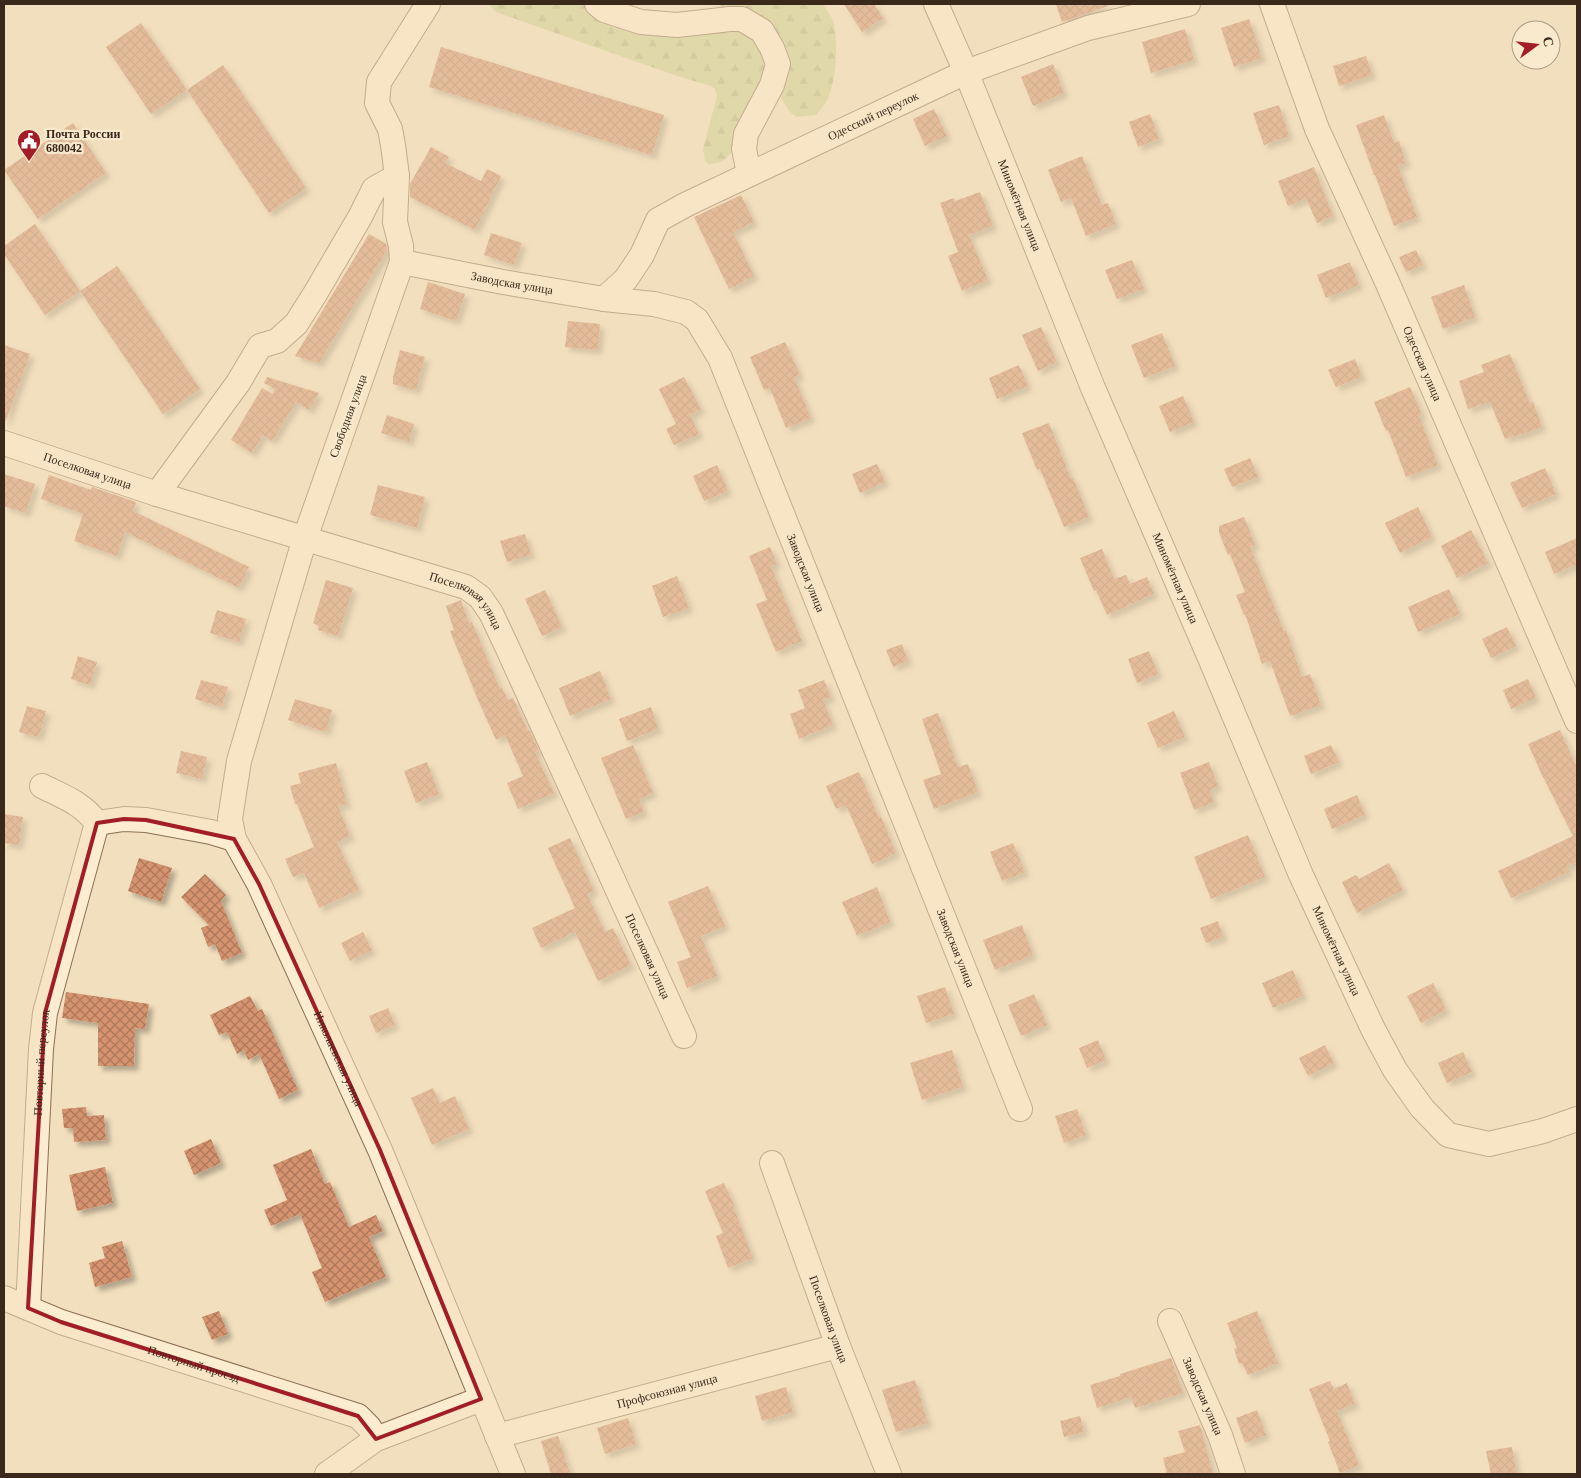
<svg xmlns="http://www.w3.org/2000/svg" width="1581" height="1478" font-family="'Times New Roman',serif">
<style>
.forest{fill:url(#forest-firs)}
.building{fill:url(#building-cross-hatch);filter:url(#shadow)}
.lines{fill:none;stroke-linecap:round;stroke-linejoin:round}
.street-casing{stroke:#8c6f54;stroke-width:26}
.street{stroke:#fcedd1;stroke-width:24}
.marked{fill:none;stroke:#a11e27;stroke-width:4;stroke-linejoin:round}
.labels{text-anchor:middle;stroke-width:4.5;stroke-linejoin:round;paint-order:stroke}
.street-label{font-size:12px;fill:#3a281b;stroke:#f9eacd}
.poi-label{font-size:12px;font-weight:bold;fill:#3a281b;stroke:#f9eacd;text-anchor:start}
</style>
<defs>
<pattern id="forest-firs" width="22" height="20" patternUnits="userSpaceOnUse" patternTransform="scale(1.25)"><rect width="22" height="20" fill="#cdd190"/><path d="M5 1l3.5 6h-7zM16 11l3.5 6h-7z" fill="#b1b37c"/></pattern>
<pattern id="building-cross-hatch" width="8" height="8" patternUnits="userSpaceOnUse" patternTransform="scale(1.25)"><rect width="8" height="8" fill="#d5936f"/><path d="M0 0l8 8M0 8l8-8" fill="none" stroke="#ae785a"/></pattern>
<filter id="shadow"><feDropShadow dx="4.5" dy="4.5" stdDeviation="2.5" flood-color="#0004"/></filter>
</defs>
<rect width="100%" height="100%" fill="#f2dfbd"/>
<!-- forest -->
<path class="forest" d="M490,4H600L736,29L754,39L768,67L734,149C727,160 722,163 709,164L705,161L703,149L717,96L715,89L711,86L677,76L496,12L491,7Z
M719,4H823C826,9 831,15 833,21C839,42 836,79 828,99C825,105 820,110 816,115L797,117L790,112L781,98L782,86L785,73Z"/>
<!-- building -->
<path class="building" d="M844,4H874L883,18L862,32Z
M1056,4H1108V6L1062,22Z
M1249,19L1262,58L1234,67L1221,28Z
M141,23L187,90L151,114L106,47Z
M1185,29L1194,60L1151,73L1142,42Z
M441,47L664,115L652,155L429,87Z
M1366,56L1372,75L1339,86L1333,66Z
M1053,64L1064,93L1033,106L1021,77Z
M223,65L306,188L269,213L187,90Z
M1279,105L1289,136L1264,145L1253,113Z
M934,109L947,136L925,146L913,119Z
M1150,114L1159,139L1138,147L1129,122Z
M1384,115L1394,143L1399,141L1406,163L1398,166L1417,217L1394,226L1375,175H1374L1356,125Z
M73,123L106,173L38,219L4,170Z
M431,147L449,157L445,163L481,181L487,169L501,176L475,230L410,197V184Z
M1082,156L1102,205L1108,203L1116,224L1086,236L1071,198L1061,202L1048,170Z
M1314,167L1333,216L1317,223L1306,198L1288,206L1278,181Z
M980,192L993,226L969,235L988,280L962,291L948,256L958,252L940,203L954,198L955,201Z
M741,195L754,222L733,232L754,276L729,289L694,217Z
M35,224L80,291L45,315L4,254V246Z
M491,233L522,243L514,265L484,255Z
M369,234L386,244L387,250L319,363L295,356Z
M1416,250L1423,265L1406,272L1399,257Z
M1132,260L1144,289L1117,299L1105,270Z
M1350,262L1359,285L1326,298L1317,275Z
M117,266L200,389L163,414L80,291Z
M428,282L465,294L456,321L420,309Z
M1464,285L1475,317L1443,329L1431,297Z
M568,321L600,324L598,350L565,347Z
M1041,327L1057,362L1038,371L1022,335Z
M1162,333L1175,366L1144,378L1131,345Z
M785,342L800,375L794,377L811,418L786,428L770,388L764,390L750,357Z
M4,345L30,354L6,421L4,420Z
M400,350L425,357L416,390L393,384V377Z
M1510,354L1530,404L1533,402L1542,427L1515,437L1514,435L1505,439L1490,402L1468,409L1459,381L1484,372L1481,365Z
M1355,359L1362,377L1336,387L1328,370Z
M1019,365L1028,386L997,399L989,378Z
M267,377L319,393L309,410L296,402L272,441L263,435L252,453L231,440L262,388L273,394L275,389L264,383Z
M684,377L701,409L690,415L699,434L674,445L666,429L676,424L659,389Z
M1410,387L1422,415L1419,416L1438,465L1406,477L1388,430L1386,431L1374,402Z
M1183,396L1194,422L1170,432L1159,406Z
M387,415L414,424L409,442L381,433Z
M1049,423L1071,479L1073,478L1089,517L1064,527L1040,469L1037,470L1022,433Z
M1250,458L1258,477L1232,487L1224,469Z
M877,464L885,482L860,493L852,474Z
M717,465L728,491L704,501L693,476Z
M1545,468L1556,494L1522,508L1510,483Z
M4,474L35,484L26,513L4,506Z
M49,475L91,490L92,487L136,502L133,511L249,567L239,588L125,532L117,556L74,541L83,514L41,499Z
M378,485L425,497L417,528L370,515Z
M1418,507L1432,537L1400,553L1385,523Z
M1244,517L1255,545L1250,547L1284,631L1286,630L1302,677L1310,674L1321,705L1290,716L1270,661L1262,664L1245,614L1244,615L1236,595L1245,592L1230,554L1228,555L1219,533V526Z
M1471,530L1488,563L1457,578L1441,546Z
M525,534L531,555L507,562L500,541Z
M1577,538V564L1554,574L1545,552Z
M770,547L777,564L771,566L802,641L776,652L756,604L767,600L749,556Z
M1102,549L1114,579L1126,575L1130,584L1147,577L1154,594L1107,615L1096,590L1094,591L1080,558Z
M677,576L689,608L663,617L652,586Z
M326,580L353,588L338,636L318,630L319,626L313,623Z
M1449,589L1460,614L1418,632L1408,607Z
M545,590L562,627L542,636L525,599Z
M461,600L469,623L472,622L500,689L502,688L508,700L513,698L528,731H530L539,751L535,752L554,793L518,809L507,783L523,776L505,735L496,740L478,700L450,631L454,630L446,606Z
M217,610L246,619L239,642L210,633Z
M1507,627L1516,646L1491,658L1482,639Z
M902,644L908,661L893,667L886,650Z
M1149,651L1158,674L1137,683L1128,659Z
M78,656L97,662L90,685L71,679Z
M600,671L611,699L570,716L559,688Z
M1528,679L1536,698L1511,709L1503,690Z
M201,680L228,687L222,707L195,699Z
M824,680L831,697L823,700L833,725L799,739L790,714L805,708L798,690Z
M295,699L332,710L326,732L288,720Z
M27,706L46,711L39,737L19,732Z
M651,707L658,729L627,741L619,719Z
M1174,711L1185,737L1158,748L1147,723Z
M938,713L958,767L968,764L978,792L934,809L923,780L941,774L922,719Z
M1560,730L1577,768V862L1567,866L1569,872L1511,898L1498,871L1573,836L1542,775L1528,744Z
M633,745L653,793L639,799L644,812L626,819L601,758Z
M1331,745L1339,762L1311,774L1304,756Z
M181,751L207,757L202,779L176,773Z
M427,762L439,794L416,803L404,771Z
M1209,762L1218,786L1210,790L1214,802L1194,810L1180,773Z
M336,763L347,804L338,806L350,836L337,842L359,890L319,908L304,873L293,877L285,859L314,847L297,804H295L290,786L301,783L298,773Z
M859,772L879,818L881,817L896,853L872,864L846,805L836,809L826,786Z
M1357,795L1365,815L1332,829L1324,809Z
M4,814L23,817L19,845L4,843Z
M1248,835L1265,877L1211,899L1194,857Z
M570,838L594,891L587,894L605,932L613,928L631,965L598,981L575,932L541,948L532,928L575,908L548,848Z
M1013,843L1025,872L1002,881L990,852Z
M139,858L172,868L161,902L128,891Z
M1389,863L1403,890L1357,913L1342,882L1356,875L1359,879Z
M205,874L226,895L221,901L242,953L222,961L215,944L208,947L201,928L209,925L181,897Z
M708,886L725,926L701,936L717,976L687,988L677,962L691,957L668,902Z
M877,887L890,922L857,936L842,902Z
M1218,921L1223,937L1206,943L1200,928Z
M1022,925L1033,955L995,970L983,940Z
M363,932L372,950L350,961L341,943Z
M1293,970L1303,996L1273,1008L1262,983Z
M1433,983L1446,1010L1421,1023L1407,996Z
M945,987L954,1014L926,1023L917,996Z
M66,992L149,1004L145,1029L135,1028L134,1066H98V1023L62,1018Z
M1034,994L1047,1025L1021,1036L1008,1005Z
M250,996L258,1011L262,1009L298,1090L279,1099L259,1054L248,1060L244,1050L237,1054L227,1032L219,1035L210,1015Z
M388,1008L395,1025L376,1033L369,1016Z
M1098,1040L1106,1060L1087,1068L1079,1048Z
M1325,1045L1334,1063L1308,1076L1299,1058Z
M952,1050L963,1087L922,1100L910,1063Z
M1463,1052L1472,1072L1447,1083L1438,1063Z
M433,1088L440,1103L455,1096L469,1129L432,1145L411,1098Z
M86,1107L87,1116L104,1115L106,1140L74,1142L73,1128H64L62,1109Z
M1077,1109L1086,1135L1064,1143L1055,1116Z
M211,1139L221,1163L194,1175L184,1151Z
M311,1149L325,1184L330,1182L349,1227L376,1215L383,1231L369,1237L386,1277L325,1302L312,1272L322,1268L300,1214L271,1226L264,1210L287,1200L273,1165Z
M105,1167L113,1203L77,1211L69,1175Z
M724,1183L734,1205L733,1206L753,1258L728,1268L716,1236L723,1233L705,1191Z
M122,1241L132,1277L95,1287L89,1263L105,1258L102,1247Z
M219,1311L228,1334L212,1340L202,1317Z
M1257,1311L1278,1363L1248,1375L1242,1363L1239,1364L1234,1349L1237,1348L1227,1323Z
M1171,1358L1183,1393L1135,1408L1131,1397L1097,1408L1090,1385L1120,1376V1374Z
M915,1380L928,1423L896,1432L882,1390Z
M1330,1381L1334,1389L1347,1383L1355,1404L1337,1411L1359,1465L1340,1473L1328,1442L1330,1441L1309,1389Z
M786,1387L793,1412L762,1421L755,1396Z
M1257,1410L1266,1435L1245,1443L1236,1418Z
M1080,1416L1084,1432L1064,1437L1060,1421Z
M628,1418L636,1444L605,1454L597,1428Z
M1200,1425L1213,1474H1167L1163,1458L1185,1452L1178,1431Z
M558,1436L570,1474H551L541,1441Z
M1512,1447L1517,1474H1491L1486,1451Z"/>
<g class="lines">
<!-- street casing -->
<g class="street-casing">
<g id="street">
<path id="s1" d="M428,4L379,82L377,103L390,129L393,145L397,176L395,222L401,246L402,262L305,538L239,761L230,819L234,839L259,884L380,1150L513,1474"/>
<path d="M597,4L604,10L641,22L677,25L730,19H742L762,31L772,48L778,64L772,85L746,134L744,149L749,174"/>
<path id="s2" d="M936,4L966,72L1093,388L1210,658L1301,875L1373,1029L1395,1070L1422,1108L1448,1135L1489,1144L1543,1131L1577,1119"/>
<path id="s3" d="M1272,4L1317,129L1388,284L1577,721"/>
<path id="s4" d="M402,262L503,282L604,299L654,304L686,312L697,320L720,358L1020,1109"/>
<path id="s5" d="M604,299L626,279L642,255L658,220L687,204L966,72L1088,28L1188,4"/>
<path id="s6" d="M4,443L157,494L466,587L480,597L491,613L508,649L684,1036"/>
<path d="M157,494L238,383L260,346L277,341L296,324L315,294L360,217L374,189L397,176"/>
<path d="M42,786C64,797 82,803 97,823L124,819L146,820L211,832L234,839"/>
<path id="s7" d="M772,1163L838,1346L889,1474"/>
<path id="s8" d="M4,1298L61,1322L358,1416L369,1427L376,1439"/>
<path id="s9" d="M28,1308L41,1049L45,1013L97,823"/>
<path id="s10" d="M1170,1321L1220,1435L1233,1474"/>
<path id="s11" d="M497,1436L838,1346"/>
<path d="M327,1474L376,1439L481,1399"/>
</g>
</g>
<!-- street -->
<use href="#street" class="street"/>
</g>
<!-- marked area -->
<path d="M0 0H1581V1478H0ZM124,819L146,820L234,839L259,884L380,1150L481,1399L376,1439L358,1416L61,1322L28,1308L45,1013L97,823Z" fill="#f2dfbd" fill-opacity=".55" fill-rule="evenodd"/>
<path class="marked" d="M124,819L146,820L234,839L259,884L380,1150L481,1399L376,1439L358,1416L61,1322L28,1308L45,1013L97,823Z"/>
<!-- icons -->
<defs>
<g id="civic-pin" transform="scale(1.25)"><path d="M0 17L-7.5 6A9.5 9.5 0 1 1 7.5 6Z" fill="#a11e27" stroke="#f9eacd"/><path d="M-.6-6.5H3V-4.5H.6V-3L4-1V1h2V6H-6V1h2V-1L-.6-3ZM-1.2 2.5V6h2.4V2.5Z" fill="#fff"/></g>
</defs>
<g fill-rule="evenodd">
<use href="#civic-pin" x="29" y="141"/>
</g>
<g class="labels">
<!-- street labels -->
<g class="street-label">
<text dy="4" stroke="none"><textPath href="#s5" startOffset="336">Одесский переулок</textPath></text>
<text dy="4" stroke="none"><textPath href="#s2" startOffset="218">Миномётная улица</textPath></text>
<text dy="4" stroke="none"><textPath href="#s4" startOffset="112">Заводская улица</textPath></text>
<text dy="4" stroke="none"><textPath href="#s3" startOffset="390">Одесская улица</textPath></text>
<text transform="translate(348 416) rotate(-70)" y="4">Свободная улица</text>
<text dy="4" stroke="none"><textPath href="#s6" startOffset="88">Поселковая улица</textPath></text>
<text dy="4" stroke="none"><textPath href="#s4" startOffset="578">Заводская улица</textPath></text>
<text dy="4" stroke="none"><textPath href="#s2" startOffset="622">Миномётная улица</textPath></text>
<text dy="4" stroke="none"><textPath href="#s6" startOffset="492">Поселковая улица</textPath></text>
<text dy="4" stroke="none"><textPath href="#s4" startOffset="982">Заводская улица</textPath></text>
<text dy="4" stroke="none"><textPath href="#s2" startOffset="1028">Миномётная улица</textPath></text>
<text dy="4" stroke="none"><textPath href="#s6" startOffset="898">Поселковая улица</textPath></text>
<text dy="4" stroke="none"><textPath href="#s1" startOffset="1124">Николаевская улица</textPath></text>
<text dy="4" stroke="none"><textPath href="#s9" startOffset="246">Повторный переулок</textPath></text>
<text dy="4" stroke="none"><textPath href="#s7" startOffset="166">Поселковая улица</textPath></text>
<text dy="4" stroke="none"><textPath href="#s8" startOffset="201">Повторный проезд</textPath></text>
<text dy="4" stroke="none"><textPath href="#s11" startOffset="176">Профсоюзная улица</textPath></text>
<text dy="4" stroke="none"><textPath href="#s10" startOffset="82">Заводская улица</textPath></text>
</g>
<!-- poi labels -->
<g class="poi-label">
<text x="46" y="138">Почта России<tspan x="46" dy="14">680042</tspan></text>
</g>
</g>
<!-- border -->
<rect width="1581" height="1478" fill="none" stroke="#3a281b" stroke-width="10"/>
<!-- north arrow -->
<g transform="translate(1536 45) rotate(75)"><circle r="24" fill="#f9eacd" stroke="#ad9c86"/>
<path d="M0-4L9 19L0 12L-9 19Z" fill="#a11e27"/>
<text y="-8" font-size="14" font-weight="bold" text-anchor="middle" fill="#3a281b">С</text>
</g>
</svg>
